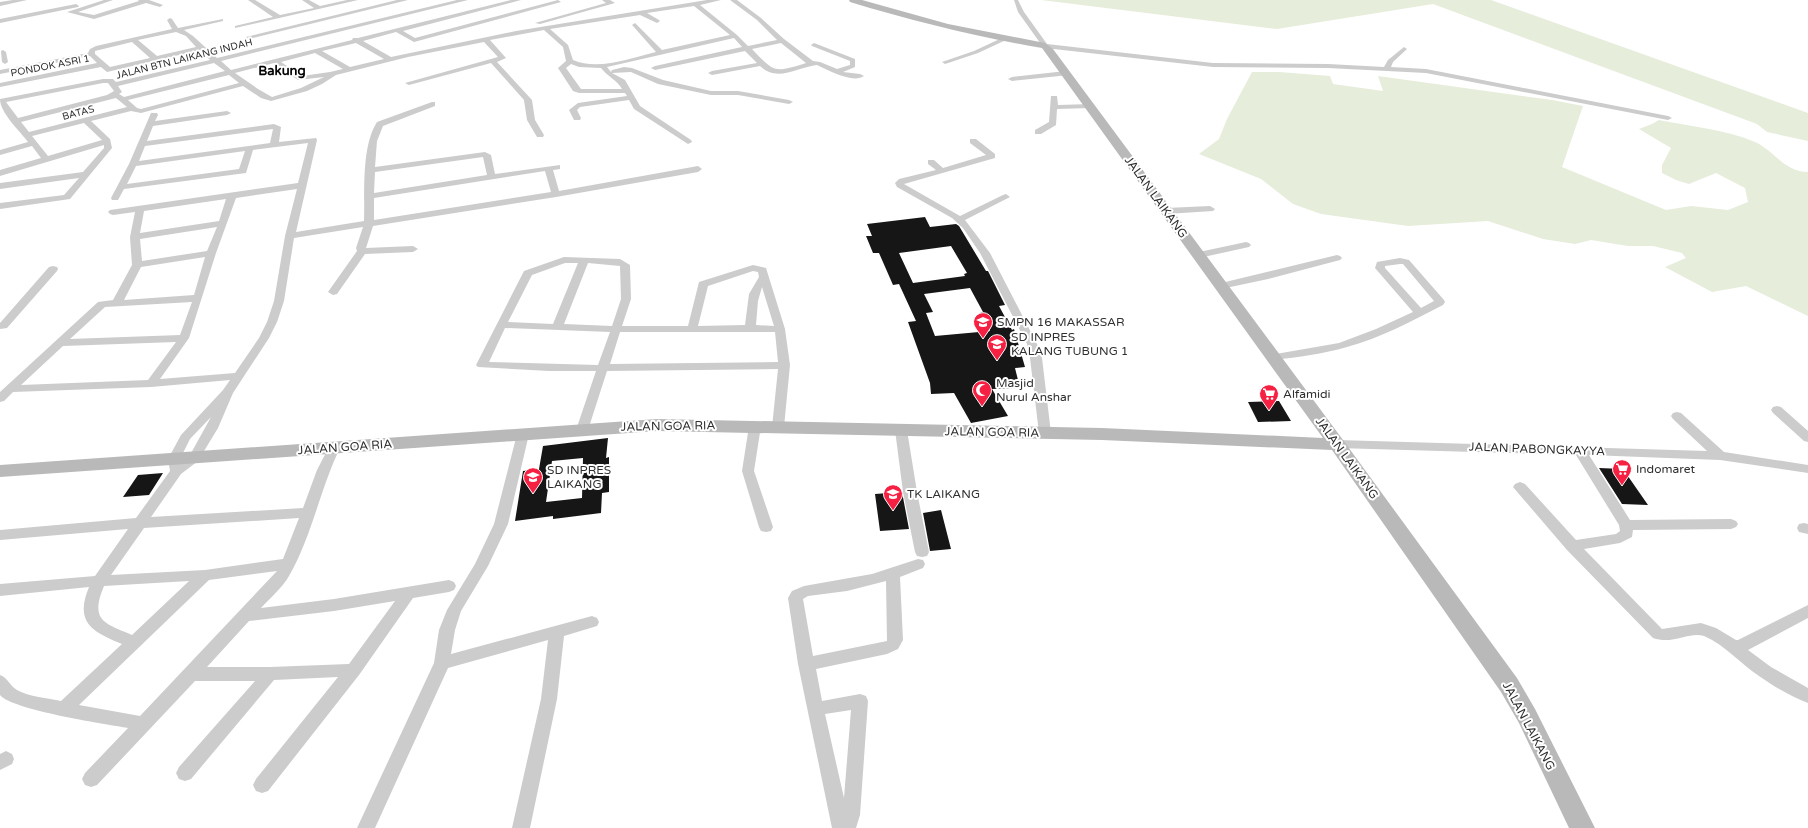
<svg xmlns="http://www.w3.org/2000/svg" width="1808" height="828" font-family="'Varela Round',sans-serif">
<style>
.green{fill:#e6eddb}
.building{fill:#161616;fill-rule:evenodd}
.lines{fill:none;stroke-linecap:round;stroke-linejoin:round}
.street{fill:#ccc;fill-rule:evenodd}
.secondary{fill:#b9b9b9;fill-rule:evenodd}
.labels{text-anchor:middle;stroke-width:4;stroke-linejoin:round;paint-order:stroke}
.far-street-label{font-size:10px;fill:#2f2f2f;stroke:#fff}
.street-label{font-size:12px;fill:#2f2f2f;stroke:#fff}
.poi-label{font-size:12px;fill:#2f2f2f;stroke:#fff;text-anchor:start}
.far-district-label{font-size:13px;font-weight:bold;fill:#000;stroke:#fff}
</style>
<rect width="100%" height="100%" fill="#fff"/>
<!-- green -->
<path class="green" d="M1041,0H1491L1808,113V141L1767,132L1757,124L1433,4L1277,29Z
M1252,72H1279L1330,76L1333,84L1383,91L1378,76L1552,100L1583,106L1562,167L1666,210L1691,206L1728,210L1748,202L1745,188L1716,173L1689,184L1676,180L1662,173V165L1671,148L1639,129L1652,124L1659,120C1689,126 1727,130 1755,142C1775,151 1783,171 1808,172V316L1746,286L1712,292L1665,267L1686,258L1682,253L1653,246H1628L1591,240L1575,244L1543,239L1488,221L1408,226L1321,214L1293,204L1261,179L1199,154L1219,139L1227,119Z"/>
<!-- building -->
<path class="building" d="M925,217L930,227L956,224L959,226L986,271H988L1005,305L999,306L1012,330L1014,329L1025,367L1015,368L1020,388L992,389L1008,416L971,423L954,393L931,394L930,383L908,322L916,321L899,284L893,285L879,253H873L866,236H872L867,224ZM951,246L967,273L964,274L965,276L913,283L899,253ZM970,288L983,312L980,313L990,331L935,336L926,313L933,312L924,294Z
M1279,401L1291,421L1258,422L1248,402Z
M608,438L606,458L609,457V492L602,493L601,513L553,519V516L515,521L523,471L539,469L543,446ZM583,458L582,498L546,502L552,461Z
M1599,468L1623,469L1648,505L1622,504Z
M163,473L149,495L123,497L138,475Z
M902,492L909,529L880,531L875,494Z
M941,510L951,549L930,551L923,513Z"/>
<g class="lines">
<!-- street -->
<path class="street" d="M13,0H27L0,6V2Z
M104,0H113L78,12L94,15L139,1L138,0H149L163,5L160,7L146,3L94,19L67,12Z
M248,0H255L280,15L314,8L302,0H309L320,6L347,0H358L235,28V26L273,17Z
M397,0H408L249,39L246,37Z
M457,0H468L221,61L231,70L352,40L353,38H358L511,0H521L403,31L415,38L558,0L561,2L414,42L396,32L363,41L391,57L516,31L707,0H721L700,5L737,35L748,46L777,40L757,20L730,0H737L761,18L784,39L813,61L820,62L837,69L850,65V61L812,46L811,45L814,43L855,59V67L843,72L860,74L864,76C853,84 828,70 817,65C798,67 777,83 760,66L712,75L708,73L712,71L757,63L745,51L655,70L651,68L655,66L742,47L734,38L607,67L611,72L612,70L624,67L632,68L663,80L711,91H738L789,100L793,102L789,104L738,95H711L658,84L631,72L612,73L625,80L640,106L691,140L692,142L688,144L634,109L629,100L580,107L577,110L581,118L580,120H574L569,110L578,103L627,96L625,93H579L573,91L558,68L566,61L563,47L544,30L490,40L506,58L497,62L532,100L535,120L544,135L543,137H537L527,120L524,100L491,63L409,85L405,83L498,57L484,42L408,57L336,75L322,84L307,91L271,101L261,98L243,86L141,113L131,111L91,121L110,139L112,148L70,199L0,209V203L64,195L79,178L0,189V183L83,172L104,148V145L0,176V170L41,158L32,146L0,155V150L28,142C20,131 0,113 0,99L103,79H113L116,82L210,60L200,50L107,72L101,67L0,87V83L97,63L90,56L0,74V70L88,53L90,49L96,46L172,29L167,20L170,18L172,19L178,28L223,19V21L184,30L193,36L217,58ZM694,6L730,35L662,50L635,23L632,25L633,26L656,52C631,58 598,71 573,60L568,45L550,29L640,15L657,23L660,21L659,20L647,13ZM176,32L186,36L196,47L157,56L138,40ZM132,42L150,58L110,67L95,54V51ZM356,43L384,59L350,67L322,51ZM781,43L806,63C774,73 775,73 752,49ZM315,53L343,69L330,72L302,76L281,62ZM214,63L225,71L124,97L119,94L122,92L118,86ZM274,63L298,80L324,77L301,88L272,97L258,89L235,73ZM571,64L579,67L601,68C607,76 617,80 622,89H581L566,68ZM229,75L239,83L141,109L137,108L128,100ZM103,83H108L114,91L107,95L18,118L6,102ZM116,98L127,107L29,132L21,122ZM84,123L102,140L48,156L32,136Z
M602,0H610L615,3L540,24L535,23L606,3Z
M1014,0H1018L1024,12L1047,44L1213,63L1328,64L1384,67L1388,60L1404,47L1407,49L1393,62L1391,67L1426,69L1668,116L1672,118L1668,120L1426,73L1328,68L1213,67L1045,48L1043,47L1018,12Z
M76,4L79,6L78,7L0,23V19Z
M1004,37L1007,39L1006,40L978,53L945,64L942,62L974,51Z
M3,50L6,52L8,62L5,64L2,62L1,51Z
M1066,71L1070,73L1069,75L1012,81L1008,79L1012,77Z
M1051,96H1057L1058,105L1091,104L1095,106L1091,108L1057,109L1056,125L1041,134H1035V130L1049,122Z
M432,102H435V106L383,126L377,141L375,167L485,152L491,155L495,174L560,165V169L553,170L559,191L698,166L702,169L698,172L556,197L373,226L366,248L413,246L418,249L413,252L365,254L337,294L333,295L328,292L357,251L356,248L363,227L294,238L284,301L277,322L269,338L233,393L218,428L198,461L181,474L151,517L303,508L317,470L330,445H338L340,448C320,489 312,536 289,576C282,588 270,598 261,608L334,599L449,580L454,582L456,586L454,590L449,592L413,598L359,675L268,791L262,793L256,791L253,785L256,779L338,677L274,680L191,779L185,781L179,779L176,773L179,767L255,681H195L97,785L91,787L85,785L82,779L85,773L128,728C105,724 12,710 0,695V675C8,678 10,686 17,690C29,697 48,698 61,701L122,644C93,632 74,623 89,587L0,596V584L95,576L128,529L0,540V530L136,518L170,471L168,459L181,435L223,390L230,380L151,387L13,392L4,401L0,402V392L98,302L113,300L132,265L130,237L135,212L113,215L110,214L108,212L110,210L298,183L308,143L253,150L246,173L124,189L118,200H112L111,198L129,164L151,113H157L158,115L155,121L227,111L231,113L227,115L153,126L147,141L274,124L281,127L279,142L316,138L317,140L296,232L364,221C365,193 361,147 377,122ZM273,129L270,143L139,161L145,146ZM245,151L239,169L127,184L136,166ZM483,157L487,175L374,193L375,172ZM545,171L551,192L374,220V198ZM297,189L285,236L274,301L267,322L259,338L235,373L160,379L189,338L216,253L236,198ZM226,199L219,221L140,233L144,211ZM217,227L207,251L142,261L140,239ZM205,257L194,295L124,300L141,267ZM192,302L180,335L70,339L105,307ZM176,342L148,380L21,385L63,346ZM211,417L190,455L181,461L180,459L190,439ZM299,518L283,559L205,570L111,575L144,528ZM277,571L140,716L79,705L209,580ZM189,581L132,635C103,623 90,620 104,586ZM395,601L349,664L270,667H207L249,621L334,611Z
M970,139H976L995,154V158L904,184L960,216L1003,195L1006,194L1010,197L965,220L990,253L1037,344L1042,358L1051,433L1049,436H1041L1039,433L1030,358L1027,344L980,253L963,228L952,218L897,187L895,183L899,179L936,170L928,164V160H934L943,168L986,155L970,143Z
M1210,206L1215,209L1213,211L1166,214L1161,211L1166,208Z
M1246,242L1249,243L1251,245L1249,247L1199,258L1194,255L1199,252Z
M1337,255L1340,256L1342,258L1340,260L1268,279L1221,289L1216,286L1217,284Z
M564,257L620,259L630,265L631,299L622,326H688L699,282L753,265L766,268L785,329L790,365L784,427L782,430H774L772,427L778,369L607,371L588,430L586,433H578L576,430L596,371H549L478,367L476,365L524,271ZM565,263H578L553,324L508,322L532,275ZM588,263L620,266L621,299L612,326L564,324ZM753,271L758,272L759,277L749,294L745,325L698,326L708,286ZM762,287L774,326L756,325L758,301ZM505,328L610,332L598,365L489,362ZM620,332H775L778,362L610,364Z
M1400,258L1409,260L1444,300L1445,302L1443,305C1412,321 1380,338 1347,347C1323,354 1298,357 1274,360L1270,359L1268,357L1270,355L1339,343L1376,329L1413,312L1375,268L1377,262ZM1400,264H1403L1434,301L1421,308L1385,268V266Z
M53,266L57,267L58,269L57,271L7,328L0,329V323L49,267Z
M1777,406L1781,407L1808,431V442L1804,441L1773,413L1771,410L1773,407Z
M1677,412L1681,413L1724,452L1808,465V473L1720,460L1589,455L1630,520L1731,519L1736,521L1738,524L1736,527L1731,529L1633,530L1632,537L1620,543L1584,549L1662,629L1701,623L1716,628L1736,640H1738L1808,605V618L1748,650L1771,667L1808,688V703C1792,697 1773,686 1759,676C1741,664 1725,645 1704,636C1690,631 1673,645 1653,638L1567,550L1513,487L1515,484L1520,482L1525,484L1576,540L1616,534L1620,531L1619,525L1576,455L1337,448L1333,447L1331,444L1333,441L1337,440L1707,451L1673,419L1671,416L1673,413Z
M755,422L759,423L761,426L754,471L773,527L771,531L766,532L761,531L759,527L742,471L749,426L751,423Z
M901,426L905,427L907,430L917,492L929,552L927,556L922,557L917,556L915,552L903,492L895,430L897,427Z
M523,430L527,431L529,434L508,524L488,566L461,611L455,630L451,654L592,616L597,618L599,622L597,626L564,636L557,699L530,828H512L541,699L548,640L448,668L375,828H357L434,663L439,630L447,610L475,564L494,524L517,434L519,431Z
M1804,523L1808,524V534L1799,532L1797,528L1799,524Z
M918,559L923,560L925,564L923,568L900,577L903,640L898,649L887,654L816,669L822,701L860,694L866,696L868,701L860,815L856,828H832L798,664L788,598L792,591L804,586L872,574ZM886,581L887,641L813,656L803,599L808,596L847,591ZM851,710L844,798L825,714Z
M6,751L12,754L14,759L12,764L0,770V754Z"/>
<!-- secondary -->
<path class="secondary" d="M849,0H862L948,24L1045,43L1053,49L1343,440L1517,678L1535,709L1595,828H1569L1519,723L1501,692L1332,450L1102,440L657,431L0,477V465L657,419L1102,428L1323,438L1042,48C977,37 913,21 850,2Z"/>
</g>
<!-- icons -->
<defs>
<g id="school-pin" transform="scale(1)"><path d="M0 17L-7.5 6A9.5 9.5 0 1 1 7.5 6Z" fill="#f62142" stroke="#fff"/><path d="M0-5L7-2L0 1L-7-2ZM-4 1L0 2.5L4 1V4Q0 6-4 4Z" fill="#fff"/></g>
<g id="mosque-pin" transform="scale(1)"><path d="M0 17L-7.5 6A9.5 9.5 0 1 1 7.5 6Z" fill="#f62142" stroke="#fff"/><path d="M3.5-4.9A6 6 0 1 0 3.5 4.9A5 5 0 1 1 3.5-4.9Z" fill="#fff"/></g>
<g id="supermarket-pin" transform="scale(1)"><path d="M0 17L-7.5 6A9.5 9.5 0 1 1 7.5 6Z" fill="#f62142" stroke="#fff"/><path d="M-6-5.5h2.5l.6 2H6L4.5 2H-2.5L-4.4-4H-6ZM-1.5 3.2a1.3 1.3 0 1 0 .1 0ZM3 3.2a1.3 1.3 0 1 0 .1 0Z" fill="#fff"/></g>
</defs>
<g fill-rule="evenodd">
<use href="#school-pin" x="983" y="322"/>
<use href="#school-pin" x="997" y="344"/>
<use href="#mosque-pin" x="982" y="390"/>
<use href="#supermarket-pin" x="1269" y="394"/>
<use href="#supermarket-pin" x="1622" y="469"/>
<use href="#school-pin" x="533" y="477"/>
<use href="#school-pin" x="893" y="494"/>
</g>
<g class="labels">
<!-- far-street labels -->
<g class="far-street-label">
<text transform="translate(184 58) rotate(-14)" y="4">JALAN BTN LAIKANG INDAH</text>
<text transform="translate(50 65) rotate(-11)" y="4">PONDOK ASRI 1</text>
<text transform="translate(78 112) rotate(-15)" y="4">BATAS</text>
</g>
<!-- street labels -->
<g class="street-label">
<text transform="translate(1156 197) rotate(54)" y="4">JALAN LAIKANG</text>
<text transform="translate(668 426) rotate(-1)" y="4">JALAN GOA RIA</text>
<text transform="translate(992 432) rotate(1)" y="4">JALAN GOA RIA</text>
<text transform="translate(345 447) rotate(-4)" y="4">JALAN GOA RIA</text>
<text transform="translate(1537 449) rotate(2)" y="4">JALAN PABONGKAYYA</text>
<text transform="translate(1347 458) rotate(54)" y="4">JALAN LAIKANG</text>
<text transform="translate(1529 726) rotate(62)" y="4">JALAN LAIKANG</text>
</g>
<!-- poi labels -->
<g class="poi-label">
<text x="997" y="326">SMPN 16 MAKASSAR</text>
<text x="1011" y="341">SD INPRES<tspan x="1011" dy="14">KALANG TUBUNG 1</tspan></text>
<text x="996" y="387">Masjid<tspan x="996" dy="14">Nurul Anshar</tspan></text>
<text x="1283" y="398">Alfamidi</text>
<text x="1636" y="473">Indomaret</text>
<text x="547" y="474">SD INPRES<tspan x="547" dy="14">LAIKANG</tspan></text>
<text x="907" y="498">TK LAIKANG</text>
</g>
<!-- far-district labels -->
<g class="far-district-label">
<text x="282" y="75">Bakung</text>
</g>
</g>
</svg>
